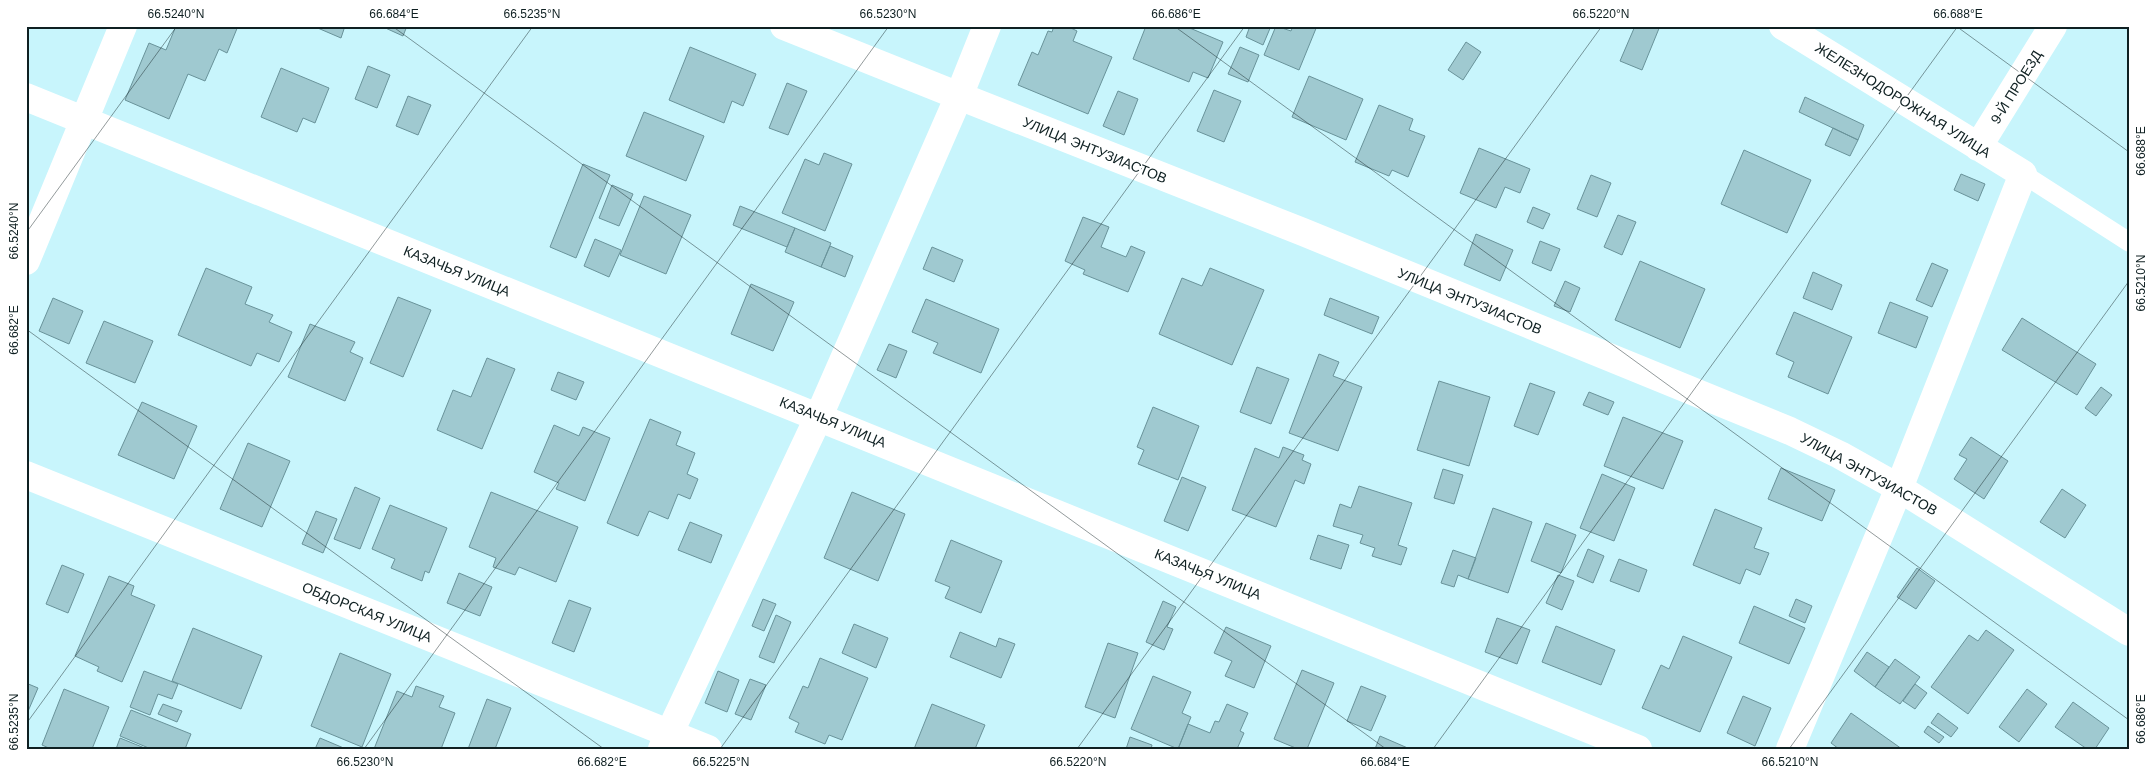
<svg xmlns="http://www.w3.org/2000/svg" width="2155" height="775" font-family="Arial,sans-serif">
<style>
.building{fill:#9fc9d0;stroke:#69939a}
.lines{fill:none;stroke-linecap:round;stroke-linejoin:round}
.lane{stroke:#fff;stroke-width:19}
.street{stroke:#fff;stroke-width:28}
.secondary{stroke:#fff;stroke-width:28}
.ticks{fill:none;stroke:#0f2022;stroke-width:1;stroke-opacity:0.45}
.labels{text-anchor:middle;stroke-width:4;stroke-linejoin:round;paint-order:stroke}
.street-label{font-size:14px;fill:#0f2022;stroke:#fff}
.neatline{fill:none;stroke:#0f2022;stroke-width:2}
.ticks-label{font-size:12px;text-anchor:middle;fill:#0f2022}
</style>
<rect width="100%" height="100%" fill="#c8f5fc"/>
<!-- building -->
<path class="building" d="M176,26H238L227,53L219,49L205,81L188,74L169,119L125,100L149,43L166,50Z
M313,26H345L341,38Z
M381,26H407L403,36Z
M1054,26H1067L1077,31L1073,41L1112,57L1088,114L1018,85L1032,52L1038,55L1048,31L1052,32Z
M1146,26H1185L1223,42L1208,78L1193,72L1189,82L1133,59Z
M1250,26H1271L1263,45L1246,37Z
M1276,26L1291,31L1293,26H1317L1299,70L1264,55Z
M1635,26H1660L1642,70L1620,61Z
M1466,42L1481,52L1463,80L1448,70Z
M690,47L756,74L743,106L732,101L724,123L669,100Z
M1240,47L1259,55L1248,82L1228,74Z
M368,66L390,75L377,108L355,99Z
M281,68L329,88L315,123L303,118L297,132L261,117Z
M1309,76L1363,99L1346,140L1292,117Z
M787,83L807,91L788,135L769,128Z
M1214,90L1241,101L1224,142L1197,131Z
M1118,91L1138,99L1124,135L1103,126Z
M408,96L431,105L418,135L396,126Z
M1805,97L1864,125L1858,140L1799,112Z
M1379,105L1413,119L1409,130L1425,136L1408,177L1392,170L1389,176L1355,162Z
M644,112L704,136L686,181L626,156Z
M1833,128L1858,140L1850,156L1825,145Z
M1479,148L1530,169L1520,193L1505,187L1496,208L1460,193Z
M1744,150L1811,180L1787,233L1721,204Z
M824,153L852,164L825,231L782,213L805,159L819,165Z
M583,164L610,175L576,258L550,247Z
M1961,174L1985,184L1978,201L1954,190Z
M1591,175L1611,183L1597,217L1577,209Z
M612,185L633,194L619,226L599,218Z
M644,196L691,215L666,274L620,255Z
M740,206L795,228L787,247L733,225Z
M1533,207L1550,214L1543,229L1527,222Z
M1618,215L1636,222L1622,255L1604,247Z
M1083,217L1109,227L1101,247L1126,257L1131,246L1145,252L1128,292L1083,274L1085,270L1065,261Z
M795,228L831,243L821,267L785,252Z
M1476,234L1513,250L1500,281L1464,265Z
M595,239L621,250L609,277L584,266Z
M1540,241L1560,249L1551,271L1532,263Z
M830,246L853,256L845,277L821,267Z
M932,247L963,260L954,282L923,269Z
M1640,261L1705,289L1680,348L1615,320Z
M1932,263L1948,270L1932,307L1916,300Z
M206,268L252,287L245,304L273,315L269,322L292,332L279,362L257,353L251,366L178,335Z
M1210,268L1264,290L1232,365L1159,334L1182,278L1202,286Z
M1813,272L1842,285L1832,310L1803,298Z
M1565,281L1580,288L1570,312L1554,306Z
M751,284L794,302L773,351L731,334Z
M398,297L431,310L403,377L370,363Z
M53,298L83,311L69,344L39,331Z
M1330,298L1379,317L1372,334L1324,315Z
M926,299L999,329L981,373L933,353L938,343L912,332Z
M1890,302L1928,317L1916,348L1878,333Z
M1794,312L1852,337L1828,394L1788,377L1794,362L1776,354Z
M2022,318L2096,364L2077,395L2002,350Z
M104,321L153,341L135,383L86,363Z
M310,324L355,342L350,352L363,358L345,401L288,377Z
M889,344L907,351L896,378L877,370Z
M1319,354L1339,362L1333,376L1362,387L1338,451L1289,433Z
M487,358L515,369L482,449L437,430L453,390L471,397Z
M1257,367L1289,379L1271,424L1240,412Z
M558,372L584,382L576,400L551,390Z
M1439,381L1490,397L1469,466L1417,450Z
M1530,383L1555,392L1538,435L1514,426Z
M2101,387L2112,395L2096,416L2085,408Z
M1589,392L1614,402L1608,415L1583,405Z
M142,402L197,426L174,479L118,455Z
M1153,407L1199,426L1178,480L1138,464L1144,450L1137,447Z
M1623,417L1683,441L1663,489L1604,466Z
M650,419L681,432L676,445L695,453L687,474L698,479L690,499L678,494L668,519L649,511L638,536L607,523Z
M554,425L579,436L583,427L610,438L585,501L556,489L559,483L534,472Z
M1971,437L2008,461L1984,499L1954,479L1967,459L1959,455Z
M248,443L290,461L262,527L220,509Z
M1283,447L1304,455L1302,460L1311,464L1304,484L1295,480L1276,527L1232,510L1255,448L1279,458Z
M1781,468L1835,490L1822,521L1768,499Z
M1443,469L1463,475L1454,504L1434,498Z
M1602,474L1635,488L1614,541L1580,528Z
M1182,477L1206,487L1188,531L1164,521Z
M1359,486L1412,503L1398,545L1407,548L1401,565L1372,556L1375,548L1360,543L1363,535L1333,526L1340,504L1351,508Z
M355,487L380,498L360,549L334,539Z
M2062,489L2086,505L2065,538L2040,522Z
M491,492L578,527L556,582L519,567L515,575L493,567L496,558L469,547Z
M852,492L905,514L878,581L824,558Z
M390,505L447,528L429,573L425,571L422,581L391,568L395,559L372,549Z
M1493,508L1532,522L1508,593L1468,579Z
M1715,509L1762,528L1754,548L1769,553L1760,575L1746,569L1740,584L1693,565Z
M316,511L337,519L323,553L302,544Z
M690,522L722,535L711,563L678,550Z
M1546,523L1576,535L1561,573L1531,561Z
M1318,535L1349,545L1341,569L1310,559Z
M951,540L1002,561L981,613L945,598L950,587L935,581Z
M1588,549L1604,556L1593,583L1577,576Z
M1453,550L1476,558L1468,579L1458,575L1454,587L1441,583Z
M1619,559L1647,570L1639,592L1610,581Z
M62,565L84,574L68,613L46,604Z
M1917,568L1935,581L1916,609L1897,597Z
M459,573L492,587L480,616L447,603Z
M1558,575L1574,581L1562,610L1546,603Z
M109,576L134,586L131,595L155,605L122,682L97,671L99,667L75,656Z
M763,599L776,604L764,631L752,626Z
M1796,599L1812,606L1805,623L1789,616Z
M569,600L591,608L574,652L552,643Z
M1163,601L1176,607L1167,627L1173,629L1164,650L1146,642Z
M1754,606L1805,628L1789,664L1739,643Z
M776,615L791,622L774,663L759,657Z
M1497,618L1530,630L1517,664L1485,652Z
M854,624L888,638L876,668L842,653Z
M1556,626L1615,650L1601,685L1542,662Z
M1226,627L1271,646L1254,688L1225,676L1232,661L1214,653Z
M193,628L262,656L241,709L172,681Z
M1986,630L2014,650L1968,714L1931,687L1969,635L1978,641Z
M960,632L996,647L999,638L1015,644L1001,678L950,657Z
M1683,636L1732,657L1700,732L1642,708L1661,665L1669,669Z
M1108,643L1138,653L1115,718L1085,707Z
M1867,652L1889,667L1875,687L1854,671Z
M340,653L391,674L362,747L311,726Z
M820,658L868,678L842,740L829,735L825,744L795,732L799,723L789,718L803,686L808,688Z
M1895,659L1920,677L1900,704L1875,687Z
M1302,670L1334,683L1307,749H1298L1274,739Z
M144,671L178,684L172,699L158,694L150,715L130,707Z
M718,671L739,680L727,712L705,703Z
M1153,676L1191,692L1182,713L1191,717L1178,749L1131,729Z
M750,679L766,685L751,720L735,714Z
M26,683L38,688L26,716Z
M1915,684L1927,693L1915,709L1903,701Z
M416,686L444,696L439,707L455,713L441,749H374L397,691L412,697Z
M1361,686L1386,696L1371,731L1347,721Z
M64,689L109,707L92,749H51L42,745Z
M2027,689L2047,704L2019,742L1999,727Z
M1743,696L1771,708L1755,746L1727,733Z
M487,699L511,708L495,749H468Z
M2073,702L2109,728L2095,749H2087L2055,727Z
M163,704L182,711L177,722L158,714Z
M932,704L985,725L975,749H914Z
M1227,704L1248,713L1240,731L1244,733L1237,749H1178L1188,724L1210,733L1215,721L1219,722Z
M131,710L191,734L185,749H151L120,736Z
M1851,713L1902,749H1839L1831,743Z
M1938,713L1958,728L1951,737L1931,723Z
M1928,726L1944,737L1939,743L1924,732Z
M1380,736L1410,749H1375Z
M1130,737L1152,745L1151,749H1126Z
M120,738L147,749H116Z
M320,738L346,749H315Z"/>
<g class="lines">
<!-- lane -->
<path class="lane" d="M2023,174L2129,242"/>
<!-- street -->
<path class="street" d="M1783,26L2023,174L1899,488L2129,632
M26,97L1638,749
M1978,147L2053,26
M26,261L123,26
M662,749L819,416L959,96L784,26"/>
<!-- secondary -->
<path class="secondary" d="M987,26L959,96L1303,232L1790,431L1840,455L1899,488L1790,749
M26,475L708,749"/>
</g>
<!-- ticks -->
<path class="ticks" d="M392,26L1386,749M1174,26L2129,720M1956,26L2129,152M26,233L177,26M26,329L604,749M26,724L533,26M364,749L889,26M720,749L1245,26M1077,749L1602,26M1433,749L1958,26M1789,749L2129,281"/>
<g class="labels">
<!-- street labels -->
<g class="street-label">
<text transform="translate(2016 87) rotate(-58)" y="5">9-Й ПРОЕЗД</text>
<text transform="translate(1903 100) rotate(32)" y="5">ЖЕЛЕЗНОДОРОЖНАЯ УЛИЦА</text>
<text transform="translate(1095 150) rotate(22)" y="5">УЛИЦА ЭНТУЗИАСТОВ</text>
<text transform="translate(457 271) rotate(22)" y="5">КАЗАЧЬЯ УЛИЦА</text>
<text transform="translate(1470 301) rotate(22)" y="5">УЛИЦА ЭНТУЗИАСТОВ</text>
<text transform="translate(833 422) rotate(22)" y="5">КАЗАЧЬЯ УЛИЦА</text>
<text transform="translate(1869 474) rotate(29)" y="5">УЛИЦА ЭНТУЗИАСТОВ</text>
<text transform="translate(1208 574) rotate(22)" y="5">КАЗАЧЬЯ УЛИЦА</text>
<text transform="translate(367 612) rotate(22)" y="5">ОБДОРСКАЯ УЛИЦА</text>
</g>
</g>
<!-- border -->
<rect width="2155" height="775" fill="none" stroke="#ffffff" stroke-width="55"/>
<rect x="28" y="28" width="2100" height="720" class="neatline"/>
<g class="ticks-label">
<text x="176" y="18">66.5240°N</text>
<text x="394" y="18">66.684°E</text>
<text x="532" y="18">66.5235°N</text>
<text x="888" y="18">66.5230°N</text>
<text x="1176" y="18">66.686°E</text>
<text x="1601" y="18">66.5220°N</text>
<text x="1958" y="18">66.688°E</text>
<text transform="translate(2141 151) rotate(-90)" y="4">66.688°E</text>
<text transform="translate(14 231) rotate(-90)" y="4">66.5240°N</text>
<text transform="translate(2141 283) rotate(-90)" y="4">66.5210°N</text>
<text transform="translate(14 330) rotate(-90)" y="4">66.682°E</text>
<text transform="translate(2141 719) rotate(-90)" y="4">66.686°E</text>
<text transform="translate(14 722) rotate(-90)" y="4">66.5235°N</text>
<text x="365" y="766">66.5230°N</text>
<text x="602" y="766">66.682°E</text>
<text x="721" y="766">66.5225°N</text>
<text x="1078" y="766">66.5220°N</text>
<text x="1385" y="766">66.684°E</text>
<text x="1790" y="766">66.5210°N</text>
</g>
</svg>
